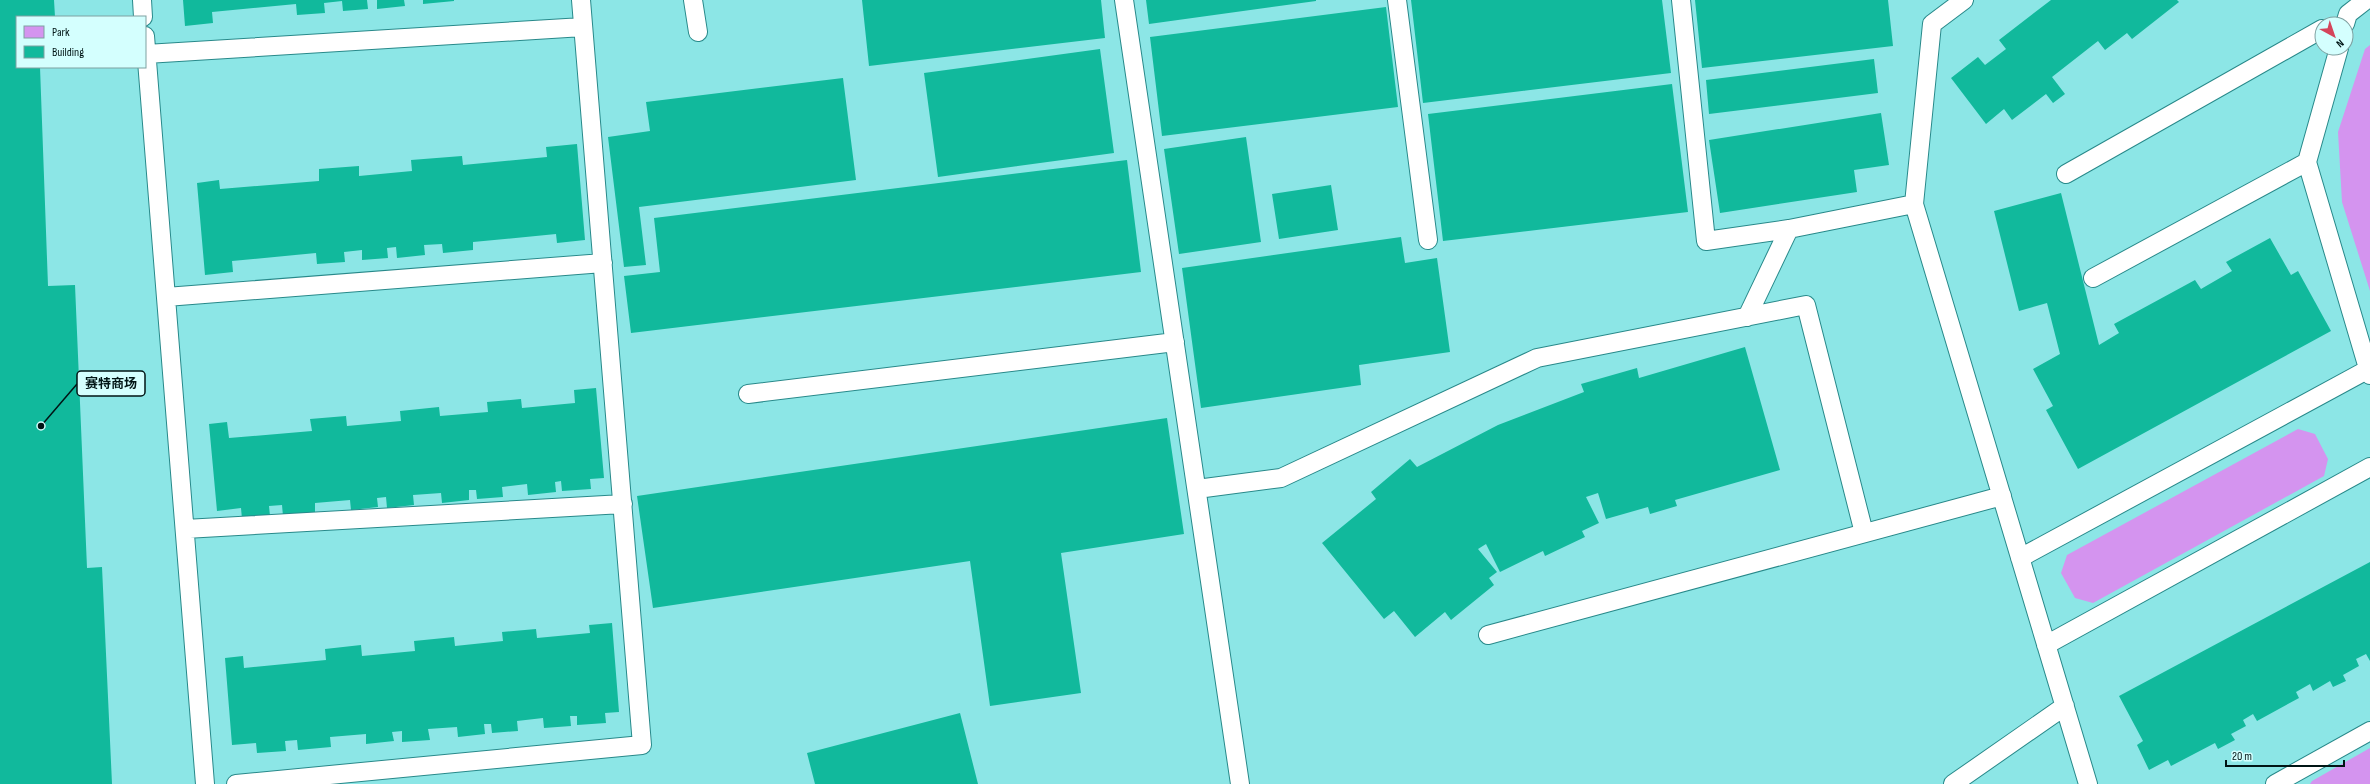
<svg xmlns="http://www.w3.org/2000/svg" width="2370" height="784" font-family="'Sofia Sans Condensed','Noto Sans SC',sans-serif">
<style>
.green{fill:#d494ef}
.building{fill:#11b99c}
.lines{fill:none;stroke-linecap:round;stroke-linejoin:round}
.service-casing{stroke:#28898a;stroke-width:20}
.service{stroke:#fff;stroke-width:18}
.leader{fill:none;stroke:#001515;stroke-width:1.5}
.callout-dot{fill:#001515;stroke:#d4fffe;stroke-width:1.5}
.callout{fill:#d4fffe;stroke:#001515;stroke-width:1.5}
.callout-label{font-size:13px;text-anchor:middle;font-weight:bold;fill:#001515}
</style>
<rect width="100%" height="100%" fill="#8ce6e6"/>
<!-- green -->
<path class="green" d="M2370,45V291L2342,202L2338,132L2365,49Z
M2298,429L2315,434L2328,459L2324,476L2093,603L2075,598L2061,573L2067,555Z
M2370,748V784H2310L2312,781Z"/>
<!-- building -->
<path class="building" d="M0,0H54L55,17H17V67H40L48,286L75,285L87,568L102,567L112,784H0Z
M183,0H367L368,9L343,11L342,1L324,3L325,13L297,15L296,4L212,12L213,23L185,26Z
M377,0H404L405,6L377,9Z
M423,0H454V1L423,4Z
M862,0H1101L1105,38L869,66Z
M1146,0H1316V1L1149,24Z
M1411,0H1662L1671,73L1423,103Z
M1695,0H1888L1893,46L1702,68Z
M2051,0H2177L2179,2L2132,39L2127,33L2105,50L2098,41L2052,77L2065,94L2053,103L2046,94L2012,120L2004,109L1986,124L1951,78L1978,57L1985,65L2006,49L1999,40Z
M1386,7L1398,107L1162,136L1150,37Z
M1100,49L1114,153L938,177L924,73Z
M1874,59L1878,93L1709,114L1706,80Z
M843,78L856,180L639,207L646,265L624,267L608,137L650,131L646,102Z
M1672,84L1688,212L1443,241L1428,114Z
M1881,113L1889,165L1854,170L1857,192L1720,213L1709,140Z
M1246,137L1261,242L1179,254L1164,149Z
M577,144L585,240L557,243L556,234L473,242V250L443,253L442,244L424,245L425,255L397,258L396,247L387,248L388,258L362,260V250L344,252L345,262L317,264L316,253L232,261L233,272L205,275L197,183L219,180L220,189L319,181V169L359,166V176L412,171L411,160L462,156L463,165L547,157L546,147Z
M1127,160L1141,272L631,333L624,276L660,272L654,218Z
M1331,185L1338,230L1279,239L1272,194Z
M2061,193L2099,345L2119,333L2114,324L2195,280L2201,289L2232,271L2226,262L2270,238L2291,275L2298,271L2331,331L2078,469L2046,410L2053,406L2033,369L2060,354L2047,303L2019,311L1994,211Z
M1401,237L1405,263L1437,258L1450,352L1359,365L1361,385L1201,408L1182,268Z
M1745,347L1780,470L1675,500L1677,506L1650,514L1648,507L1606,519L1598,493L1586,497L1599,523L1582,531L1585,537L1545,556L1543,551L1500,572L1486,544L1478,549L1497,572L1489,578L1494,585L1451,620L1445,612L1415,637L1394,611L1384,619L1322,543L1376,499L1371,492L1410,459L1417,467L1498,425L1584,392L1581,384L1637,368L1639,378Z
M596,388L604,478L590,479L591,489L562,491L561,481L555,482L556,492L528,495L527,484L502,487L503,497L477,499L476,490H469V500L442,503L441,493L413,495L414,505L387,508L386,497L377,498L378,507L351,510L350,500L315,503V513L283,516L282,505L269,506L270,516L242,519L241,508L217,511L209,424L227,422L229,438L312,431L310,419L346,416L347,426L401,421L400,411L439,407L440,416L488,412L487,402L521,399L522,408L575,403L574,390Z
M1167,418L1184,534L1061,553L1081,693L990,706L970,561L653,608L637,496Z
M2370,562V661L2366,654L2356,659L2359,666L2343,675L2346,681L2333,687L2330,681L2313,691L2310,684L2296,692L2299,698L2257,721L2253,714L2243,720L2246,726L2231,734L2235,740L2218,749L2215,743L2171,766L2168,760L2149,770L2137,745L2143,741L2119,696Z
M612,623L619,712L605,713L606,723L577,725V716H570L571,726L544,728L543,718L517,721L518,731L492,733L491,724H484L485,734L458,737L457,727L428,729L430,740L402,742V731L392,732L394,741L366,744V734L330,737L331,747L298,750L297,740L285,741L286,751L257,753L256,743L232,745L225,658L243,656L244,668L326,660L325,649L361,645L362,656L415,651L414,641L454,637L455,646L503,641L502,632L536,629L537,638L590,633L589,625Z
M960,713L978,784H815L807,753Z"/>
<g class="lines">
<!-- service casing -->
<g class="service-casing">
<path id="service" d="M142,0L143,17
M693,0L698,32
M1124,0L1240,784
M1397,0L1428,240
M1681,0L1706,241L1789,229
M1964,0L1932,24L1914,204L2088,784
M2345,24L2348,14L2366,0
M145,36L205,784
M2339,48L2307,162L2370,375
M146,54L583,27
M2066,174L2322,29
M2093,278L2307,162
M166,297L603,263
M1747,317L1789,229L1914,204
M748,394L1175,342
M1197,489L1281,478L1537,358L1806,305L1864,533
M185,529L623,504
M2020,558L2367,370
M1488,635L2002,496
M2046,645L2370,467
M236,784L642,745L581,0
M1953,784L2065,706
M2275,784L2370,731"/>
</g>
<!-- service -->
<use href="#service" class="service"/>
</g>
<!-- callouts -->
<path class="leader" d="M41 426L77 384"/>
<circle class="callout-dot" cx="41" cy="426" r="4"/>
<rect class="callout" x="77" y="371" width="68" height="25" rx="4"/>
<g class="callout-label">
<text x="111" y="388">赛特商场</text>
</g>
<!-- legend -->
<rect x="16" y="16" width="130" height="52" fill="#d4fffe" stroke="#7fa1a1"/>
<rect x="24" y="26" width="20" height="12" fill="#d494ef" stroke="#7fa1a1"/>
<text x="52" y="36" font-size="12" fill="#001515">Park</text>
<rect x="24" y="46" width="20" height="12" fill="#11b99c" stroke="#7fa1a1"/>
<text x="52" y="56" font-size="12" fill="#001515">Building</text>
<!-- north arrow -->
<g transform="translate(2334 36) rotate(140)"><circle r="19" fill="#d4fffe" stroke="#7fa1a1"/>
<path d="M0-3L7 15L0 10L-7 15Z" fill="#d5455b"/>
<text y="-6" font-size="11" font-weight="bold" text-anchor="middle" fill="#001515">N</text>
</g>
<!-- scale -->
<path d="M2226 760v6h118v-6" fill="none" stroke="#001515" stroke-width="2"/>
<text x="2232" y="760" font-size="12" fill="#001515" stroke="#d4fffe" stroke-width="3" paint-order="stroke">20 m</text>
</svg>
